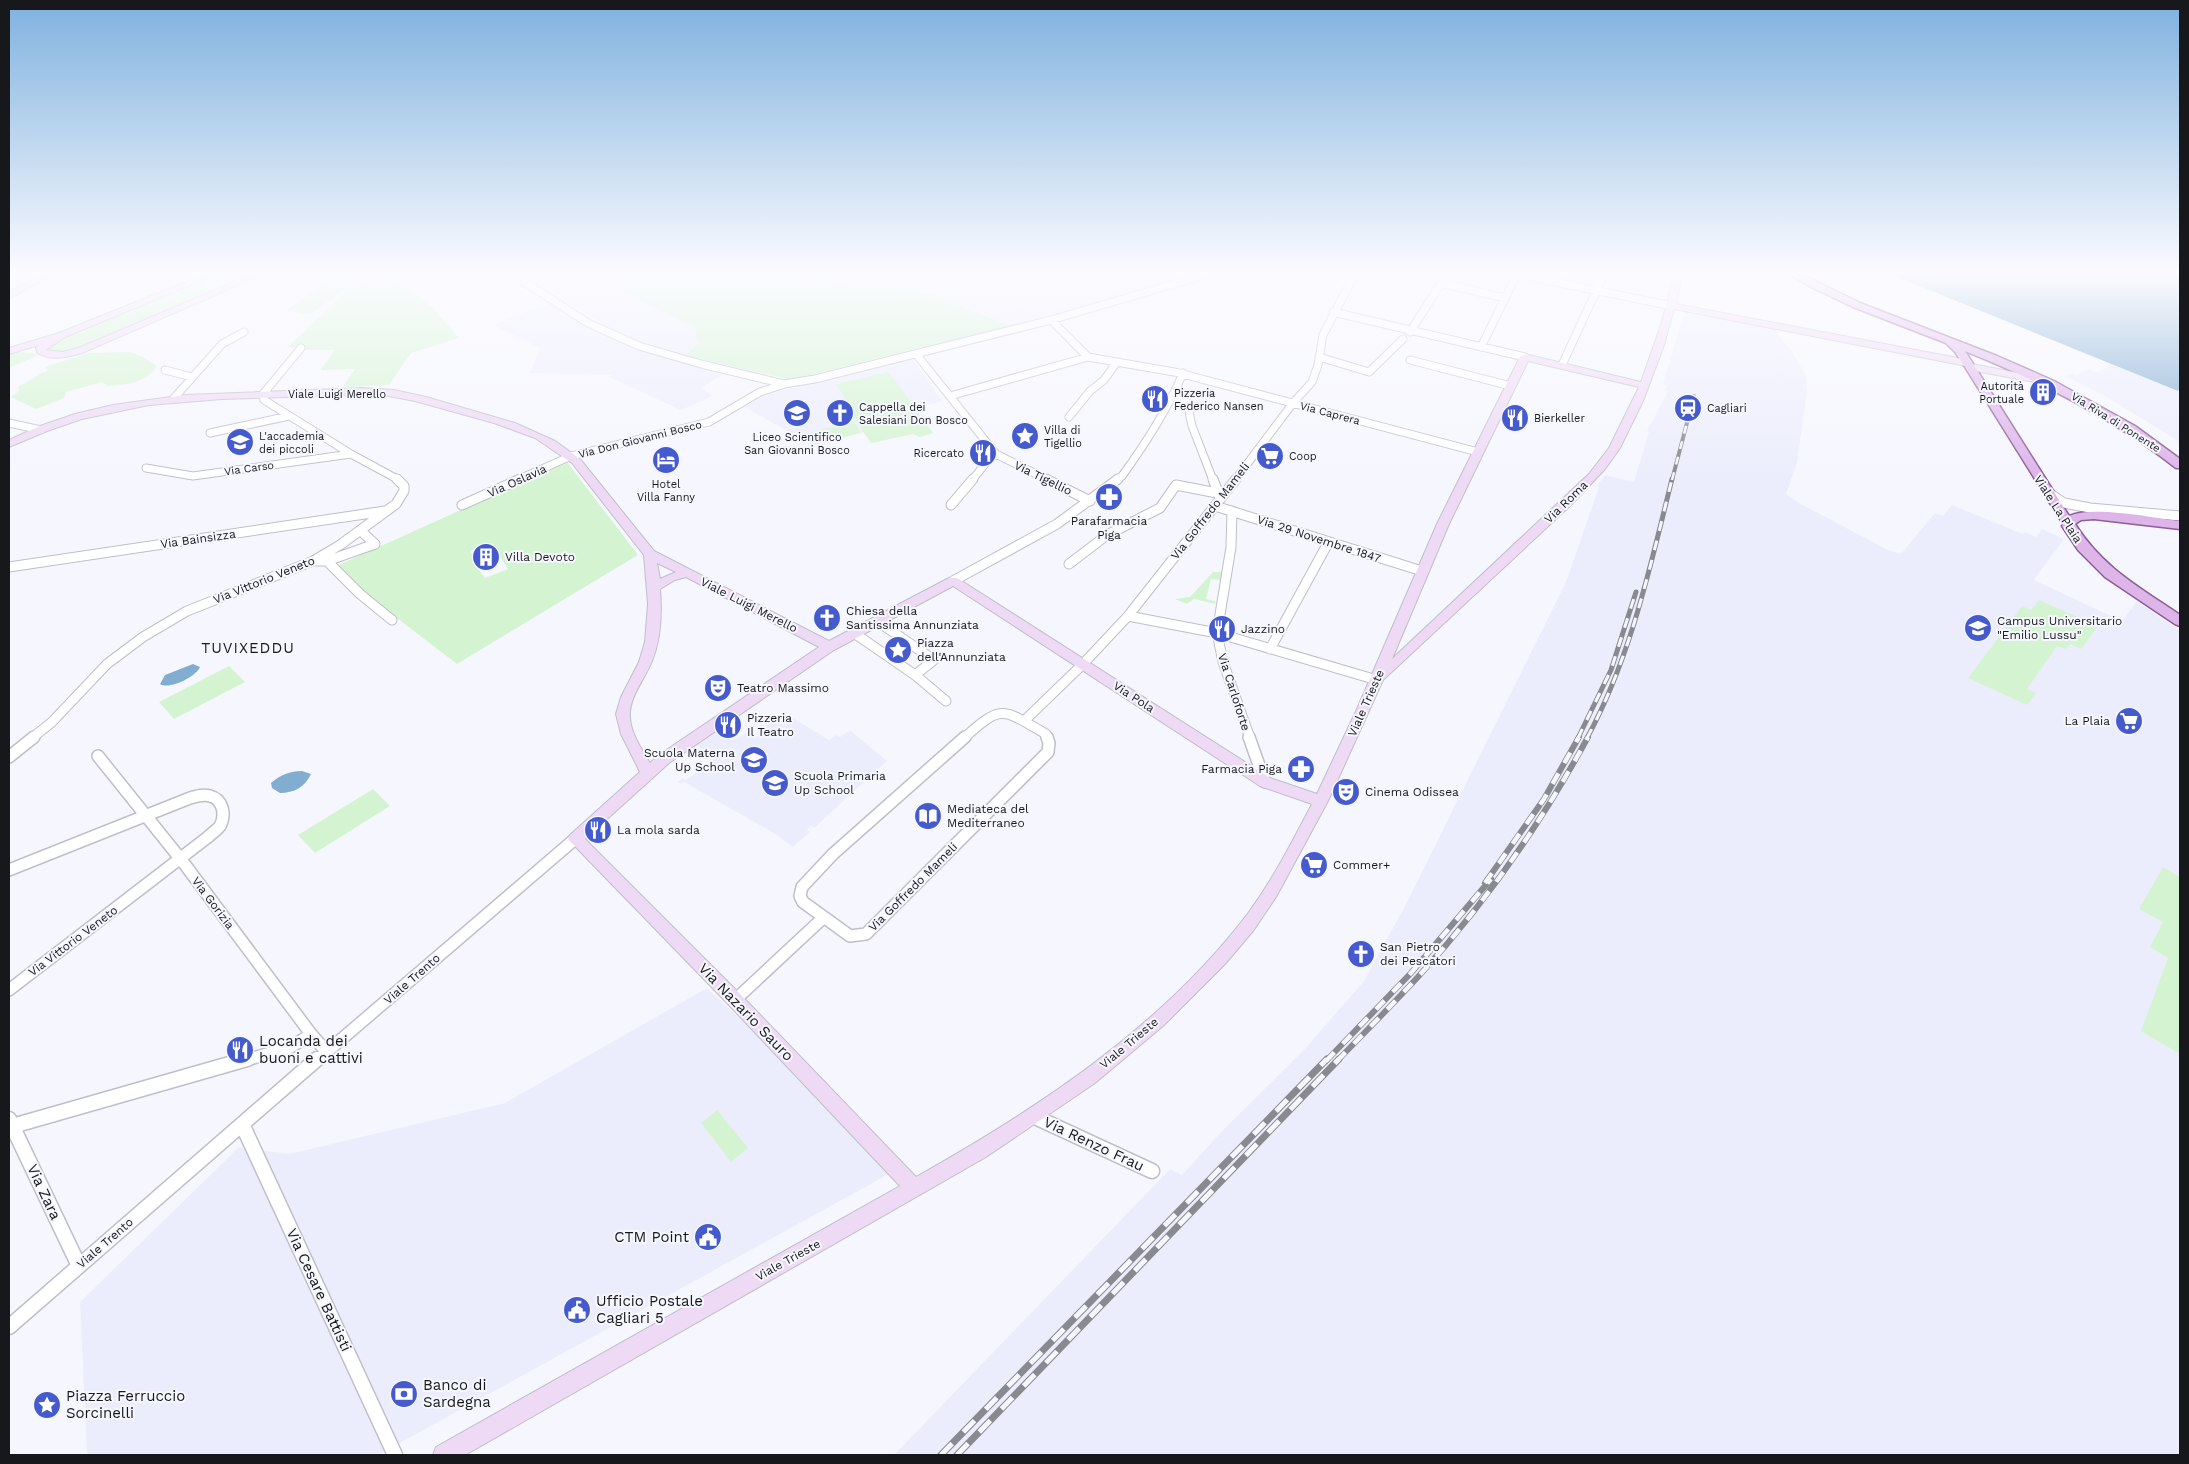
<svg xmlns="http://www.w3.org/2000/svg" width="2189" height="1464" font-family="'Work Sans',sans-serif">
<style>
.built{fill:#ecedfc}
.green{fill:#d4f4d1;fill-rule:evenodd}
.water{fill:#81add1}
.lines{fill:none;stroke-linecap:round;stroke-linejoin:round}
.street-far3-casing{stroke:#bebfca;stroke-width:9}
.street-far2-casing{stroke:#bebfca;stroke-width:11}
.street-far1-casing{stroke:#bebfca;stroke-width:14}
.street-casing{stroke:#bebfca;stroke-width:17}
.secondary-casing{stroke:#bebfca;stroke-width:2}
.primary-casing{stroke:#8a5e98;stroke-width:3}
.street-far3{stroke:#fff;stroke-width:7}
.street-far2{stroke:#fff;stroke-width:9}
.street-far1{stroke:#fff;stroke-width:11}
.street{stroke:#fff;stroke-width:14}
.secondary{fill:#eedaf4;fill-rule:evenodd}
.primary{fill:#deb5e9;fill-rule:evenodd}
.rail-far3-casing{stroke:#898a8f;stroke-width:4}
.rail-far2-casing{stroke:#898a8f;stroke-width:5}
.rail-far1-casing{stroke:#898a8f;stroke-width:6}
.rail-casing{stroke:#898a8f;stroke-width:7}
.rail-far3{stroke:#f6f7fe;stroke-width:2.5;stroke-dasharray:8;stroke-linecap:butt}
.rail-far2{stroke:#f6f7fe;stroke-width:3;stroke-dasharray:10;stroke-linecap:butt}
.rail-far1{stroke:#f6f7fe;stroke-width:4.5;stroke-dasharray:12;stroke-linecap:butt}
.rail{stroke:#f6f7fe;stroke-width:5;stroke-dasharray:16;stroke-linecap:butt}
.labels{text-anchor:middle;stroke-width:4;stroke-linejoin:round;paint-order:stroke}
.far-poi-label{font-size:11px;fill:#17181b;stroke:#f6f7fe;text-anchor:start}
.far-street-label{font-size:11px;fill:#17181b;stroke:#f6f7fe}
.street-label{font-size:12px;fill:#17181b;stroke:#f6f7fe}
.poi-label{font-size:12px;fill:#17181b;stroke:#f6f7fe;text-anchor:start}
.quarter-label{font-size:15px;letter-spacing:1px;fill:#17181b;stroke:#f6f7fe}
.near-street-label{font-size:15px;fill:#17181b;stroke:#f6f7fe}
.near-poi-label{font-size:15px;fill:#17181b;stroke:#f6f7fe;text-anchor:start}
</style>
<rect width="100%" height="100%" fill="#f6f7fe"/>
<!-- built -->
<path class="built" d="M584,274L606,280L630,295L695,327L696,337L700,341L698,346L685,356L636,340L604,325L553,290Z
M809,274H1200L1066,313L1010,326L931,294L849,288Z
M1554,274H1593L1588,285L1552,278Z
M549,303L586,326L635,347L723,374L701,388L713,396L681,410L609,377L612,375L530,373L540,348L493,325Z
M1685,310L1777,330L1778,335L1794,354L1806,376L1807,390L1797,463L1786,494L1801,504L1888,550L1901,554L1935,513L1943,516L1952,505L2023,534L2025,532L2036,537L2042,529L2064,539L2034,580L2122,621L2137,601L2180,631V1455H894L1170,1169L1182,1175L1223,1130L1302,1052L1364,981L1404,908L1566,582L1599,487L1597,486L1605,475L1634,482L1649,432L1647,431L1668,391L1665,390L1667,385L1663,384Z
M911,357L942,401L929,405L927,402H919L912,404L933,433L920,437L913,434L871,443L864,432L812,445L745,407L765,395Z
M2111,364L2178,391L2180,388V442L2105,396L2065,376L2073,373L2077,375L2088,369L2098,373Z
M779,718L785,723L793,718L829,740L836,735L840,737L850,730L887,761L814,828L811,826L807,830L810,832L793,847L772,832L684,782L681,784L678,782L683,778L686,780L713,760L697,745L719,730L732,740L749,732L755,738L764,732L758,726L762,724L765,726Z
M707,988L900,1168L378,1455H87L80,1302L239,1147L289,1154L505,1103Z"/>
<!-- green -->
<path class="green" d="M218,274H252L76,348L60,353L47,351V348L56,340Z
M338,274L362,277L311,314L286,311Z
M376,274H388L395,281L432,307L459,338L411,353L389,385L343,387L355,369L320,370L335,350H305L301,348L288,347L336,301L366,279Z
M590,274H809L849,288L931,294L1010,326L854,367L787,379L685,356L700,342L696,337L695,327L630,295L606,280Z
M20,352L41,354L9,368V353Z
M130,352L141,356L157,366C147,383 125,385 108,386L102,382L66,392L64,398L36,409L11,397L19,391L18,387L48,370L45,367L88,353Z
M889,372L933,433L920,437L913,434L871,443L848,409L851,408L836,384Z
M854,421L861,433L812,445L805,434Z
M567,462L638,555L457,664L368,596L339,565ZM491,543L508,569L485,578L477,567L479,566L470,551Z
M1213,572H1222L1220,580L1211,579L1206,599L1215,601L1216,604L1194,599L1187,604L1175,599L1190,597Z
M2039,600L2098,626L2081,649L2071,644L2065,649L2057,646L2027,689L2036,693L2027,705L1968,678L2022,606L2031,610Z
M229,666L245,682L174,719L159,702Z
M373,789L390,806L315,853L298,835Z
M2163,867L2180,877V1054L2141,1031L2168,958L2150,947L2163,922L2139,909Z
M717,1110L748,1148L731,1162L701,1123Z"/>
<!-- water -->
<path class="water" d="M1890,274H2180V388L2178,391Z
M193,664L200,667C196,677 169,690 160,684L165,675Z
M302,771L311,774C305,787 294,793 280,793L272,788L271,783C280,775 290,771 302,771Z"/>
<g class="lines">
<!-- street-far3 casing -->
<g class="street-far3-casing">
<path id="street-far3" d="M512,274L588,323L639,346L701,364L784,384L815,379L1051,320L1208,274
M1516,274L1672,306
M1441,283L1505,298
M1333,312L1525,357
M1051,320L1088,357L1174,372
M1410,332L1447,274
M1481,347L1517,274
M301,348L263,394L264,400L351,454L399,480
M916,354L996,454L1048,480
M1319,357L1369,372L1403,339
M1410,360L1511,386
M1562,365L1604,274
M165,370L192,377
M1175,372L1478,452
M950,396L1088,357
M174,398L222,344L244,332
M1172,400L1182,399L1187,402L1192,426L1213,480
M1069,417L1090,391L1104,380L1117,362
M9,423L41,430
M210,433L289,416
M146,468L193,476L351,454
M517,480L571,456L709,422L760,392L782,385
M972,480L990,458L996,454
M1116,480L1122,476C1146,443 1167,411 1183,373
M1235,480L1293,403L1312,382L1318,365L1323,335L1355,274"/>
</g>
<!-- street-far2 casing -->
<g class="street-far2-casing">
<path id="street-far2" d="M1046,479L1090,501
M1213,479L1220,498
M2049,493L2064,503L2090,508L2180,516
M462,505L520,479
M951,505L973,479
M1215,506L1422,571
M1232,511L1231,547L1217,633L1223,662L1250,738
M313,561H327L360,594L392,620
M327,561L375,544L361,531
M1069,564L1107,535L1160,508L1176,485L1217,493
M9,567L385,511
M953,581L1057,524L1118,479
M1128,616L1217,633L1377,680
M854,633L915,675L934,660L877,621
M1270,649L1328,543
M915,675L946,701
M1024,721L1083,664L1128,616L1236,479
M32,738L52,722L107,664L143,637L187,611L313,561L340,545L396,504L404,491V486L397,479
M964,738C1003,703 1002,709 1046,734L1047,738"/>
</g>
<!-- street-far1 casing -->
<g class="street-far1-casing">
<path id="street-far1" d="M965,737L833,854L802,887L800,896L803,902L850,936L866,934L1048,752L1049,743L1047,737
M1249,737L1265,782
M98,756L183,862L311,1034L327,1052
M9,757L34,737
M9,870L190,798C197,796 204,794 210,796C223,799 226,815 220,826C217,830 212,833 208,837L9,990
M735,1000L823,918
M243,1061L291,1047L311,1034
M316,1061L575,839"/>
</g>
<!-- street casing -->
<g class="street-casing">
<path id="street" d="M1035,1117L1152,1171
M9,1119L79,1266
M242,1124L395,1455
M9,1127L247,1059
M9,1327L317,1059"/>
</g>
<!-- secondary casing -->
<g class="secondary-casing">
<path id="secondary" d="M43,274H53L9,299V292Z
M206,274H217L65,337L46,350L63,352L81,347L253,274H264L82,353C68,357 49,362 37,352L36,348L39,345L9,354V348L59,333Z
M1674,274H1682L1676,304L1968,360L1971,361L1972,364L2045,378L2050,381L2045,384L1970,370L1967,369L1966,366L1674,309L1663,348L1643,401L1620,448L1605,469L1571,505L1383,680L1328,801L1276,897L1253,931L1225,964L1163,1026L1095,1083L986,1157L465,1455H433L436,1447L900,1186L729,1005L568,839L570,835L640,772L621,734L616,714L621,697L639,662L645,642L648,604L644,555L572,463L535,438L494,423L415,401L383,395H351L222,399L149,405L82,419L47,431L9,447V440L40,426L75,414L113,405L185,395L362,388L394,390L426,397L515,423L555,441L580,459L654,551L829,641L949,578H957L1270,778L1317,794L1357,709L1437,524L1520,357L1525,354L1641,382L1662,322ZM1528,361L1639,387L1609,448L1589,474L1392,659L1449,524ZM657,563L676,572L660,579ZM686,577L819,647L659,755L650,763C642,750 631,734 630,718C628,698 645,679 652,661C661,639 662,613 660,589L675,580ZM953,586L1260,786L1312,804C1293,840 1274,878 1249,912C1163,1026 1039,1108 916,1177L741,995L585,839L669,763L834,650Z"/>
</g>
<!-- primary casing -->
<g class="primary-casing">
<path id="primary" d="M1789,274H1801L1860,303L1997,356L2054,381L2135,426L2180,459V468H2176C2111,417 2040,381 1965,351L2069,516C2094,505 2153,518 2180,521V529L2094,519L2081,520L2075,524C2103,568 2139,587 2180,615V626L2175,624L2105,577L2078,550L2062,526L2063,524L1965,367L1955,352L1946,343L1853,307L1811,287Z"/>
</g>
<!-- street-far3 -->
<use href="#street-far3" class="street-far3"/>
<!-- street-far2 -->
<use href="#street-far2" class="street-far2"/>
<!-- street-far1 -->
<use href="#street-far1" class="street-far1"/>
<!-- street -->
<use href="#street" class="street"/>
<!-- secondary -->
<use href="#secondary" class="secondary"/>
<!-- primary -->
<use href="#primary" class="primary"/>
<!-- rail-far3 casing -->
<g class="rail-far3-casing">
<path id="rail-far3" d="M1672,480L1694,396"/>
</g>
<!-- rail-far2 casing -->
<g class="rail-far2-casing">
<path id="rail-far2" d="M1578,738L1611,670L1636,592
M1587,738C1631,657 1650,567 1672,479"/>
</g>
<!-- rail-far1 casing -->
<g class="rail-far1-casing">
<path id="rail-far1" d="M1485,883L1544,799L1579,737
M1326,1061L1411,973L1491,879
M1337,1061C1364,1033 1391,1006 1417,978C1484,905 1541,824 1588,737"/>
</g>
<!-- rail casing -->
<g class="rail-casing">
<path id="rail" d="M941,1455L1327,1059
M957,1455L1339,1059"/>
</g>
<!-- rail-far3 -->
<use href="#rail-far3" class="rail-far3"/>
<!-- rail-far2 -->
<use href="#rail-far2" class="rail-far2"/>
<!-- rail-far1 -->
<use href="#rail-far1" class="rail-far1"/>
<!-- rail -->
<use href="#rail" class="rail"/>
</g>
<!-- sky -->
<linearGradient id="sky" x2="0" y2="1"><stop stop-color="#7fb1df"/><stop offset="0.57" stop-color="#fbfbff"/><stop offset="1" stop-color="#fbfbff" stop-opacity="0"/></linearGradient>
<rect width="2189" height="479" fill="url(#sky)"/>
<!-- icons -->
<defs>
<g id="building-disc" transform="scale(1.4375)"><circle r="9.5" fill="#445acd" stroke="#f6f7fe"/><path d="M-4-6H4V6H1V3H-1V6H-4ZM-2.5-4.3h1.7v1.8h-1.7ZM.8-4.3h1.7v1.8H.8ZM-2.5-1h1.7V.8h-1.7ZM.8-1h1.7V.8H.8Z" fill="#fff"/></g>
<g id="restaurant-disc" transform="scale(1.4375)"><circle r="9.5" fill="#445acd" stroke="#f6f7fe"/><path d="M-5-6h1v4h1v-4h1v4h1v-4h1v5L-1.5 .5V6h-2V.5L-5-1ZM5-6V6H3V1.5H1.5Q1.5-4 5-6Z" fill="#fff"/></g>
<g id="station-disc" transform="scale(1.4375)"><circle r="9.5" fill="#445acd" stroke="#f6f7fe"/><path d="M-3-6H3Q5-6 5-4V2Q5 4 3 4L4.5 6H3L1.5 4h-3L-3 6H-4.5L-3 4Q-5 4-5 2V-4Q-5-6-3-6ZM-3.5-4v3h7v-3ZM-3.5 1v1.5H-2V1ZM2 1v1.5H3.5V1Z" fill="#fff"/></g>
<g id="school-disc" transform="scale(1.4375)"><circle r="9.5" fill="#445acd" stroke="#f6f7fe"/><path d="M0-5L7-2L0 1L-7-2ZM-4 1L0 2.5L4 1V4Q0 6-4 4Z" fill="#fff"/></g>
<g id="church-disc" transform="scale(1.4375)"><circle r="9.5" fill="#445acd" stroke="#f6f7fe"/><path d="M-1.2-6h2.4v3.5h3.3v2.4h-3.3V6h-2.4V-.1h-3.3v-2.4h3.3Z" fill="#fff"/></g>
<g id="sight-disc" transform="scale(1.4375)"><circle r="9.5" fill="#445acd" stroke="#f6f7fe"/><path d="M0-6L1.8-2.2L6-1.7L2.9 1.2L3.7 5.4L0 3.3L-3.7 5.4L-2.9 1.2L-6-1.7L-1.8-2.2Z" fill="#fff"/></g>
<g id="supermarket-disc" transform="scale(1.4375)"><circle r="9.5" fill="#445acd" stroke="#f6f7fe"/><path d="M-6-5.5h2.5l.6 2H6L4.5 2H-2.5L-4.4-4H-6ZM-1.5 3.2a1.3 1.3 0 1 0 .1 0ZM3 3.2a1.3 1.3 0 1 0 .1 0Z" fill="#fff"/></g>
<g id="hotel-disc" transform="scale(1.4375)"><circle r="9.5" fill="#445acd" stroke="#f6f7fe"/><path d="M-6-4.5h1.5V1H6V5H4.5V3h-9V5H-6ZM-4 0a1.8 1.8 0 1 1 3.6 0ZM.5 0V-2.5h3Q6-2.5 6 0Z" fill="#fff"/></g>
<g id="pharmacy-disc" transform="scale(1.4375)"><circle r="9.5" fill="#445acd" stroke="#f6f7fe"/><path d="M-2-6h4v4h4v4h-4v4h-4v-4h-4v-4h4Z" fill="#fff"/></g>
<g id="university-disc" transform="scale(1.4375)"><circle r="9.5" fill="#445acd" stroke="#f6f7fe"/><path d="M0-5L7-2L0 1L-7-2ZM-4 1L0 2.5L4 1V4Q0 6-4 4Z" fill="#fff"/></g>
<g id="theatre-disc" transform="scale(1.4375)"><circle r="9.5" fill="#445acd" stroke="#f6f7fe"/><path d="M-5-5.5Q0-4 5-5.5V0Q5 5 0 6Q-5 5-5 0ZM-3.3-2.5H-1v1.5H-3.3ZM1-2.5H3.3v1.5H1ZM-2.8 1Q0 5.5 2.8 1Z" fill="#fff"/></g>
<g id="library-disc" transform="scale(1.4375)"><circle r="9.5" fill="#445acd" stroke="#f6f7fe"/><path d="M-6-4Q-3-5.5-.7-3.5V5Q-3 3-6 4ZM6-4Q3-5.5 .7-3.5V5Q3 3 6 4Z" fill="#fff"/></g>
<g id="civic-disc" transform="scale(1.4375)"><circle r="9.5" fill="#445acd" stroke="#f6f7fe"/><path d="M-.6-6.5H3V-4.5H.6V-3L4-1V1h2V6H-6V1h2V-1L-.6-3ZM-1.2 2.5V6h2.4V2.5Z" fill="#fff"/></g>
<g id="bank-disc" transform="scale(1.4375)"><circle r="9.5" fill="#445acd" stroke="#f6f7fe"/><path d="M-6-4H6V4H-6ZM0-2.3a2.3 2.3 0 1 0 0 4.6a2.3 2.3 0 1 0 0-4.6Z" fill="#fff"/></g>
</defs>
<g fill-rule="evenodd">
<use href="#building-disc" x="2043" y="392"/>
<use href="#restaurant-disc" x="1155" y="399"/>
<use href="#station-disc" x="1688" y="408"/>
<use href="#school-disc" x="797" y="413"/>
<use href="#church-disc" x="840" y="413"/>
<use href="#restaurant-disc" x="1515" y="418"/>
<use href="#sight-disc" x="1025" y="436"/>
<use href="#school-disc" x="240" y="442"/>
<use href="#restaurant-disc" x="983" y="453"/>
<use href="#supermarket-disc" x="1270" y="456"/>
<use href="#hotel-disc" x="666" y="460"/>
<use href="#pharmacy-disc" x="1109" y="497"/>
<use href="#building-disc" x="486" y="557"/>
<use href="#church-disc" x="827" y="618"/>
<use href="#university-disc" x="1978" y="628"/>
<use href="#restaurant-disc" x="1222" y="629"/>
<use href="#sight-disc" x="898" y="650"/>
<use href="#theatre-disc" x="718" y="688"/>
<use href="#supermarket-disc" x="2129" y="721"/>
<use href="#restaurant-disc" x="728" y="725"/>
<use href="#school-disc" x="754" y="760"/>
<use href="#pharmacy-disc" x="1301" y="769"/>
<use href="#school-disc" x="775" y="783"/>
<use href="#theatre-disc" x="1346" y="792"/>
<use href="#library-disc" x="928" y="816"/>
<use href="#restaurant-disc" x="598" y="830"/>
<use href="#supermarket-disc" x="1314" y="865"/>
<use href="#church-disc" x="1361" y="954"/>
<use href="#restaurant-disc" x="240" y="1050"/>
<use href="#civic-disc" x="708" y="1237"/>
<use href="#civic-disc" x="577" y="1310"/>
<use href="#bank-disc" x="404" y="1394"/>
<use href="#sight-disc" x="47" y="1405"/>
</g>
<g class="labels">
<!-- far-poi labels -->
<g class="far-poi-label">
<text x="2024" y="390" text-anchor="end">Autorità<tspan x="2024" dy="13">Portuale</tspan></text>
<text x="1174" y="397">Pizzeria<tspan x="1174" dy="13">Federico Nansen</tspan></text>
<text x="859" y="411">Cappella dei<tspan x="859" dy="13">Salesiani Don Bosco</tspan></text>
<text x="1707" y="412">Cagliari</text>
<text x="1534" y="422">Bierkeller</text>
<text x="1044" y="434">Villa di<tspan x="1044" dy="13">Tigellio</tspan></text>
<text x="259" y="440">L'accademia<tspan x="259" dy="13">dei piccoli</tspan></text>
<text x="797" y="441" text-anchor="middle">Liceo Scientifico<tspan x="797" dy="13">San Giovanni Bosco</tspan></text>
<text x="964" y="457" text-anchor="end">Ricercato</text>
<text x="1289" y="460">Coop</text>
<text x="666" y="488" text-anchor="middle">Hotel<tspan x="666" dy="13">Villa Fanny</tspan></text>
</g>
<!-- far-street labels -->
<g class="far-street-label">
<text x="337" y="398">Viale Luigi Merello</text>
<text transform="translate(1330 413) rotate(15)" y="4">Via Caprera</text>
<text transform="translate(2116 422) rotate(32)" y="4">Via Riva di Ponente</text>
<text transform="translate(640 439) rotate(-14)" y="4">Via Don Giovanni Bosco</text>
<text transform="translate(249 468) rotate(-8)" y="4">Via Carso</text>
</g>
<!-- street labels -->
<g class="street-label">
<text transform="translate(1043 478) rotate(26)" y="4">Via Tigellio</text>
<text transform="translate(517 481) rotate(-24)" y="4">Via Oslavia</text>
<text transform="translate(1566 502) rotate(-44)" y="4">Via Roma</text>
<text transform="translate(2058 509) rotate(57)" y="4">Viale La Plaia</text>
<text transform="translate(1210 511) rotate(-52)" y="4">Via Goffredo Mameli</text>
<text transform="translate(198 539) rotate(-8)" y="4">Via Bainsizza</text>
<text transform="translate(1319 539) rotate(18)" y="4">Via 29 Novembre 1847</text>
<text transform="translate(264 580) rotate(-22)" y="4">Via Vittorio Veneto</text>
<text transform="translate(749 605) rotate(27)" y="4">Viale Luigi Merello</text>
<text transform="translate(1234 692) rotate(72)" y="4">Via Carloforte</text>
<text transform="translate(1134 697) rotate(33)" y="4">Via Pola</text>
<text transform="translate(1366 703) rotate(-66)" y="4">Viale Trieste</text>
<text transform="translate(913 887) rotate(-45)" y="4">Via Goffredo Mameli</text>
<text transform="translate(213 903) rotate(53)" y="4">Via Gorizia</text>
<text transform="translate(73 941) rotate(-37)" y="4">Via Vittorio Veneto</text>
<text transform="translate(412 979) rotate(-41)" y="4">Viale Trento</text>
<text transform="translate(1129 1043) rotate(-40)" y="4">Viale Trieste</text>
<text transform="translate(105 1243) rotate(-41)" y="4">Viale Trento</text>
<text transform="translate(788 1260) rotate(-29)" y="4">Viale Trieste</text>
</g>
<!-- poi labels -->
<g class="poi-label">
<text x="1109" y="525" text-anchor="middle">Parafarmacia<tspan x="1109" dy="14">Piga</tspan></text>
<text x="505" y="561">Villa Devoto</text>
<text x="846" y="615">Chiesa della<tspan x="846" dy="14">Santissima Annunziata</tspan></text>
<text x="1997" y="625">Campus Universitario<tspan x="1997" dy="14">"Emilio Lussu"</tspan></text>
<text x="1241" y="633">Jazzino</text>
<text x="917" y="647">Piazza<tspan x="917" dy="14">dell'Annunziata</tspan></text>
<text x="737" y="692">Teatro Massimo</text>
<text x="747" y="722">Pizzeria<tspan x="747" dy="14">Il Teatro</tspan></text>
<text x="2110" y="725" text-anchor="end">La Plaia</text>
<text x="735" y="757" text-anchor="end">Scuola Materna<tspan x="735" dy="14">Up School</tspan></text>
<text x="1282" y="773" text-anchor="end">Farmacia Piga</text>
<text x="794" y="780">Scuola Primaria<tspan x="794" dy="14">Up School</tspan></text>
<text x="1365" y="796">Cinema Odissea</text>
<text x="947" y="813">Mediateca del<tspan x="947" dy="14">Mediterraneo</tspan></text>
<text x="617" y="834">La mola sarda</text>
<text x="1333" y="869">Commer+</text>
<text x="1380" y="951">San Pietro<tspan x="1380" dy="14">dei Pescatori</tspan></text>
</g>
<!-- quarter labels -->
<g class="quarter-label">
<text x="248" y="653">TUVIXEDDU</text>
</g>
<!-- near-street labels -->
<g class="near-street-label">
<text transform="translate(746 1012) rotate(46)" y="5">Via Nazario Sauro</text>
<text transform="translate(1094 1144) rotate(25)" y="5">Via Renzo Frau</text>
<text transform="translate(44 1192) rotate(65)" y="5">Via Zara</text>
<text transform="translate(319 1290) rotate(65)" y="5">Via Cesare Battisti</text>
</g>
<!-- near-poi labels -->
<g class="near-poi-label">
<text x="259" y="1046">Locanda dei<tspan x="259" dy="17">buoni e cattivi</tspan></text>
<text x="689" y="1242" text-anchor="end">CTM Point</text>
<text x="596" y="1306">Ufficio Postale<tspan x="596" dy="17">Cagliari 5</tspan></text>
<text x="423" y="1390">Banco di<tspan x="423" dy="17">Sardegna</tspan></text>
<text x="66" y="1401">Piazza Ferruccio<tspan x="66" dy="17">Sorcinelli</tspan></text>
</g>
</g>
<!-- border -->
<rect width="2189" height="1464" fill="none" stroke="#17181b" stroke-width="20"/>
</svg>
